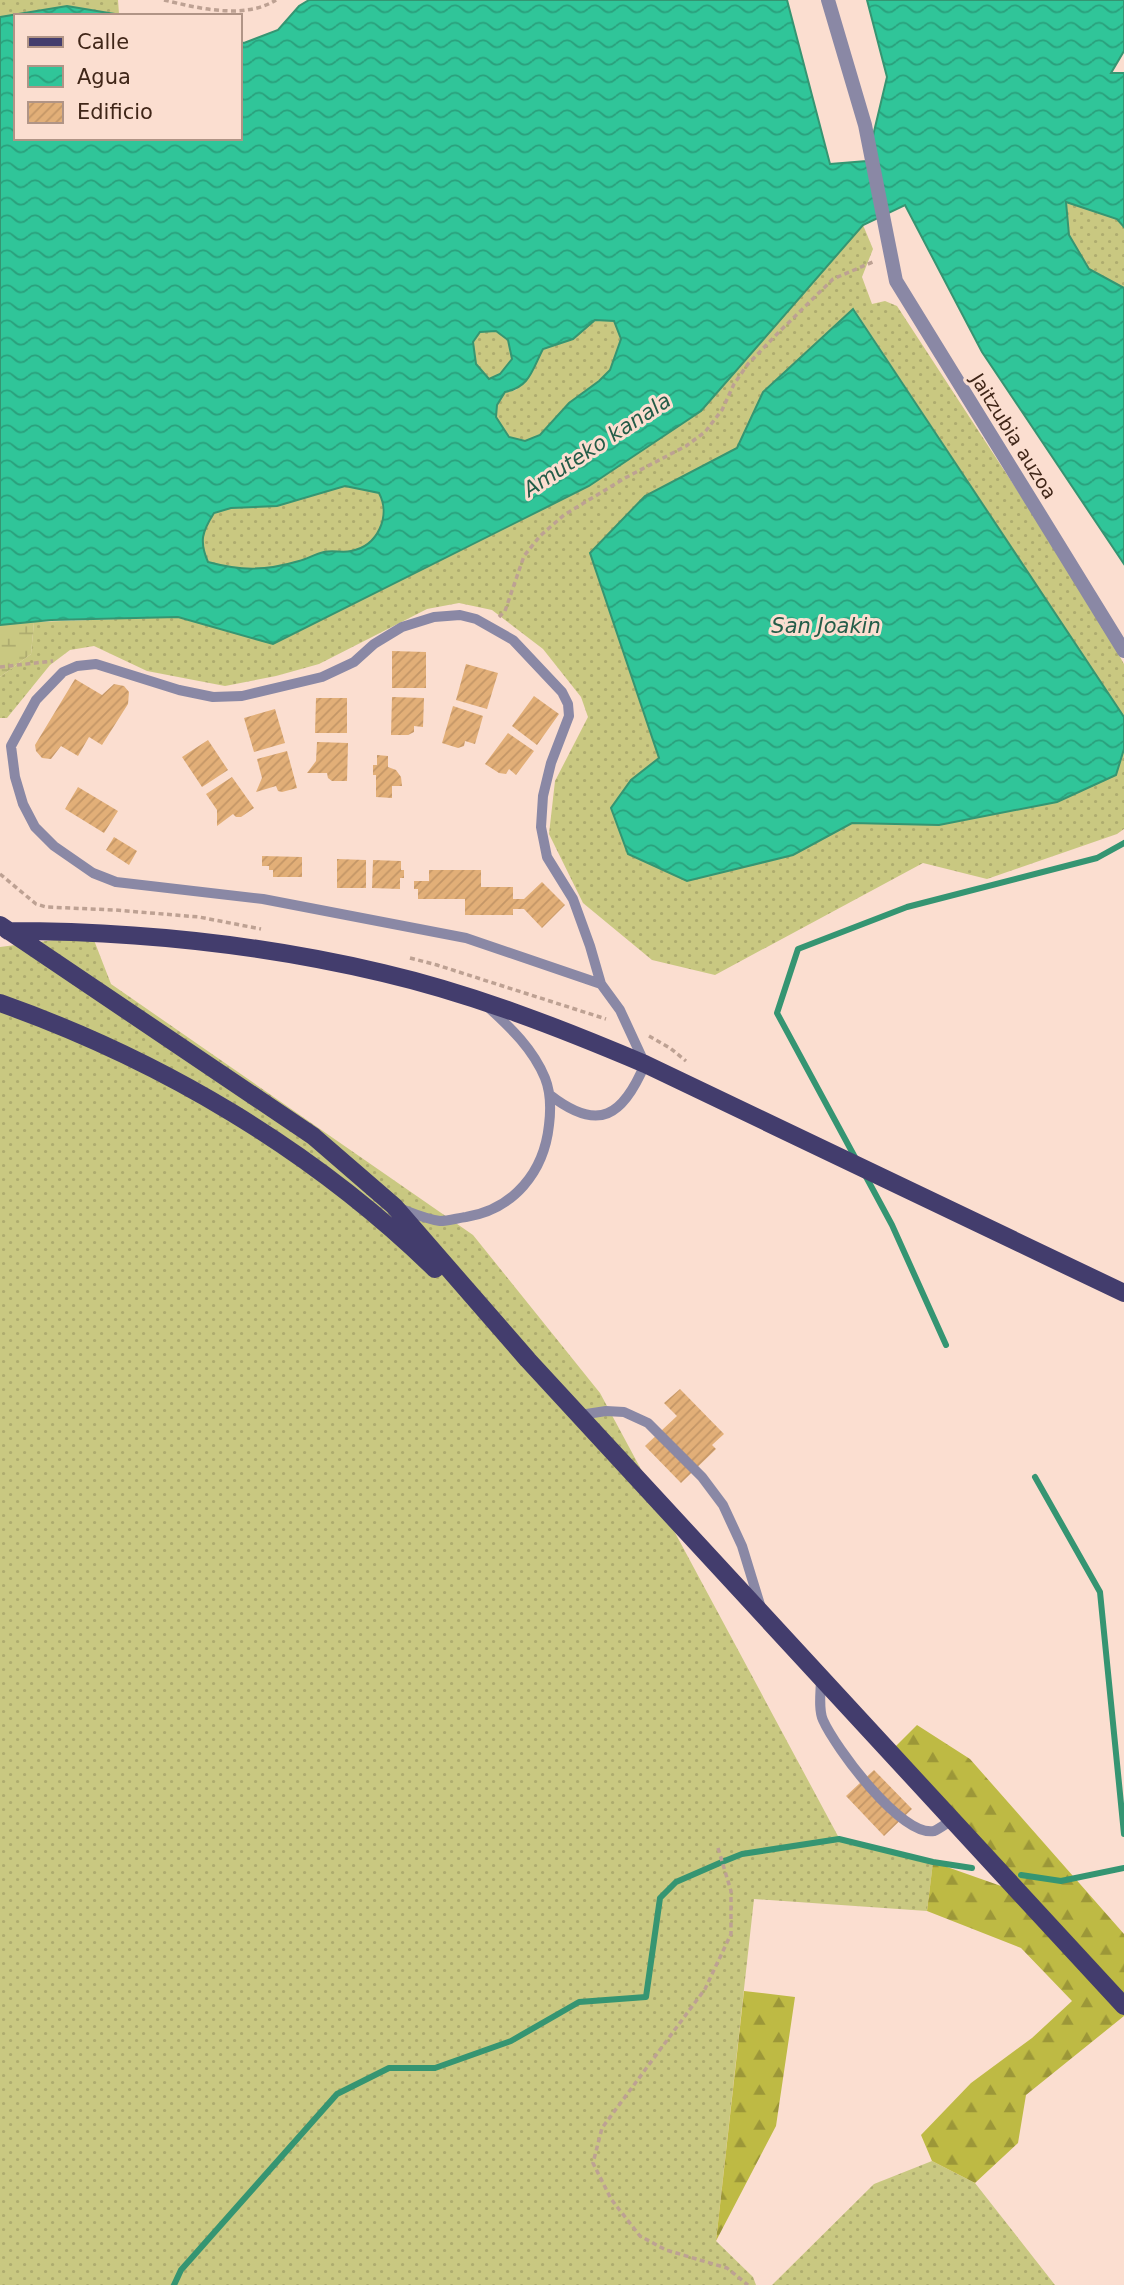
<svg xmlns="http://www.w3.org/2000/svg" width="1124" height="2285" font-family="'DejaVu Sans',sans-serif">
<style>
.grass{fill:url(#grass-dots)}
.forest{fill:url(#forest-firs)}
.wetland{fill:url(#wetland-marsh)}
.water{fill:url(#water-waves);stroke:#359572;stroke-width:2;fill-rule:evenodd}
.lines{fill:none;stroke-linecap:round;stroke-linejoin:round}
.stream{stroke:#359572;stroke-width:6}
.building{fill:url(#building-hatch)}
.path{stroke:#bda193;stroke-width:3.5;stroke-dasharray:5 3.5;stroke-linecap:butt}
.service{stroke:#8a88a5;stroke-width:10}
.minor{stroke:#8a88a5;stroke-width:14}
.primary{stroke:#433d6d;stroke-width:18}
.labels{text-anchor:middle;stroke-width:6;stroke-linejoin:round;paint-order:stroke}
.street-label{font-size:19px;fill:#402618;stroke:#fbded0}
.water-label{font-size:21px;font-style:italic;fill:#245c48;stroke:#fbded0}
</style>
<defs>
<pattern id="grass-dots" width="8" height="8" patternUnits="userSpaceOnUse" patternTransform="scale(1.75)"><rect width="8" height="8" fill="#c9c881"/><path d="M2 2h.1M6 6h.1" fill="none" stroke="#aeac6f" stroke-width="1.8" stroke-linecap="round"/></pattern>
<pattern id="forest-firs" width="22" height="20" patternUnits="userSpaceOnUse" patternTransform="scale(1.75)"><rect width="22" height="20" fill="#beba44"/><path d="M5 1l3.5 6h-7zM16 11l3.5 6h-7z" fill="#9c9738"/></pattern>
<pattern id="wetland-marsh" width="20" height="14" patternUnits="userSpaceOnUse" patternTransform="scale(1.75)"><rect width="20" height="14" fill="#c9c881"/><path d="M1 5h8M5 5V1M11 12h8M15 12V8" fill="none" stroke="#aeac6f"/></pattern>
<pattern id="water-waves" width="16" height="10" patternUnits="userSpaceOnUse" patternTransform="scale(1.75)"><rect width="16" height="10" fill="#30c599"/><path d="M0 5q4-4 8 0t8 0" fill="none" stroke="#2aa07c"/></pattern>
<pattern id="building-hatch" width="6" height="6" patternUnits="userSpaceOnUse" patternTransform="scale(1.75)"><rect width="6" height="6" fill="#e2af78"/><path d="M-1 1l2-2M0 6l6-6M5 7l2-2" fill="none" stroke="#c39667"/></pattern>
</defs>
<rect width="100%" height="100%" fill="#fbded0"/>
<!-- grass -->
<path class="grass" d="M0,0H118L119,14L67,6L0,17Z
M1066,202L1117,219L1124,227V288L1089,269L1069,235Z
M863,225L873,249L862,277L872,304L885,301L897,306L1079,585L1124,664V717L854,309L763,392L737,448L645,496L640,697L659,758L631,780L687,881L793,855L852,823L939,825L1116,775L1124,749V829L1117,834L987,879L923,863L715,975L652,960L583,903L549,834L555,781L588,717L581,697L543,649L492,610L459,603L427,609L319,664L276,676L225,686L147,671L94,646L70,650L50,665L7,718H0V677L31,654L34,622L178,617L273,644L589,486L701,411Z
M595,320L614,321L621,338L610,370L540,435L525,441L509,437L496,417L497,405L505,392L516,390L543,349L573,339Z
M496,331L508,340L512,359L500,374L489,380L476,364L473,343L480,332Z
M345,486L379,493C391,516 378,546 351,551C343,553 333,550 324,552C316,554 307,559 299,561C265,571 241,571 208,562C199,541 202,532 214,513L231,508L278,506Z
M92,935L111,984L473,1235L600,1393L839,1838L933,1862L927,1911L754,1899L716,2241L753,2277L756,2285H0V947Z
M932,2161L975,2183L1055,2285H772L874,2184Z"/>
<!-- forest -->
<path class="forest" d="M917,1725L970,1759L1124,1934V2016L1026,2095L1018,2143L975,2183L932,2161L921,2135L971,2083L1032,2038L1072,2001L1021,1948L927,1911L933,1862L1018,1892L890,1752Z
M744,1991L795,1997L776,2126L716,2241Z"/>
<!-- wetland -->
<path class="wetland" d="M34,622L31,654L0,677V625Z"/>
<!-- water -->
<path class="water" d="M309,0H787L830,164L867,161L887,77L867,0H1124V51L1111,73H1124V227L1117,219L1066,202L1069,235L1089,269L1124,288V564L982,352L905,205L863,225L701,411L589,486L273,644L178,617L51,620L0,625V17L67,6L127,16H16V138H240V42L244,43L278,30L299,6ZM595,320L614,321L621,339L610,370L599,381L569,403L540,435L525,441L509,437L496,417L497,405L505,392C530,387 532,370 543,349L573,339ZM496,331L508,340L512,359L500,374L489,379L476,364L473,342L480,332ZM345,486L379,493C391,516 378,546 351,551C343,553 333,550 324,552C315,554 307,559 299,561C265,571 241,571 208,562C199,541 202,532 214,513L231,508L277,506Z
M853,309L1124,717V749L1116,775L1057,802L939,825L852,823L793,855L687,881L628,854L611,808L631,780L659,758L590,553L645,496L737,448L763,392Z"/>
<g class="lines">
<!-- stream -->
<path class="stream" d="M857,1161L777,1013L798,949L907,907L1097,858L1124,843
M864,1173L892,1225L946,1345
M1035,1477L1100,1592L1124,1834
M1021,1875L1061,1881L1124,1868
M174,2285L181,2270L337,2094L389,2068H435L511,2041L579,2002L646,1997L660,1898L676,1882L722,1862L742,1854L839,1839L933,1862L972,1868"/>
</g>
<!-- building -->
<path class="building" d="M392,651L426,652V688H392Z
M466,664L498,673L487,709L456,700Z
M75,679L102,695L114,684L124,686L129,692L128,704L102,745L89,737L78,756L61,746L51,759L42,758L36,751L35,745Z
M534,696L559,714L537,745L512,726Z
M392,697L424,698L423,727L414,726V732L408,735H391Z
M316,698H347V733H315Z
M453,706L483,716L475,744L465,741L464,746L458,748L442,743Z
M275,709L285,743L254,752L244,718Z
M508,733L534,751L516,775L509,769L506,774L499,773L485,764Z
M208,740L228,770L202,787L182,757Z
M317,742L348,743L347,781H332L328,778L327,773H307L316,761Z
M287,751L297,788L282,792L278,791L276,786L256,792L262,778L257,759Z
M377,755L388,756V767L396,770L401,777L402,786H392V798L376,797V775H373V765H377Z
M232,777L254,808L241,817H236L233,814L217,826V810L206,794Z
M78,787L118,811L104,833L65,809Z
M114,837L137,851L129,865L106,850Z
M262,856L302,857V877H273V870H269V866H262Z
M337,859L366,860V888H337Z
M373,860L401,861V870H404V878H400V889L372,888Z
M429,870H481V887H513V899H524L542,882L565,905L542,928L524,909H513V915H465V899H418V889H414V881H429Z
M680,1389L724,1434L712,1445L716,1449L681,1483L645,1446L677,1416L664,1403Z
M874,1770L912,1809L884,1836L846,1796Z"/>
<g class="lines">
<!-- path -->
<path class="path" d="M164,0C198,8 244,20 276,0
M499,617L505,611L524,556L540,536L564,515L625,478L686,446L705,432L722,410L734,384L748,364L778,333L833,279L875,261
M0,667L53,661
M0,874L36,904L46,907L115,910L199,917L261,929
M410,958L437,965L606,1019
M649,1036L670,1048L686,1061
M718,1848L731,1891V1934L705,1989L602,2128L593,2163L611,2199L640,2236L666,2250L727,2268L748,2285"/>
<!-- service -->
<path class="service" d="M550,1095C599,1133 623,1116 645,1064L620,1010L601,984L466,938L263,899L116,882L93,873L54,846L35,827L23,804L15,777L11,746L36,700L63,672L77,666L96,664L179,690L213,697L242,696L322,677L354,662L374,644L402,627L434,617L460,615L476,619L513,640L562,692L568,704L569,716L551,763L543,796L541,827L547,857L573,899L590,946L601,984
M399,1208C412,1213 425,1219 440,1221C448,1221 458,1218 466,1217C514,1209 544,1172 549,1125C551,1109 551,1093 545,1078C533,1049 511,1028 488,1007
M580,1415L606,1411L624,1412L648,1423L702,1477L723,1505L742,1546L761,1608
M821,1677C821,1690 818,1709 823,1720C835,1747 901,1837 934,1831C939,1829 947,1823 952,1820"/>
<!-- minor -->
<path class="minor" d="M828,0L865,125L896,281L1124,651"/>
<!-- primary -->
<path class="primary" d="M0,925L313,1136L394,1206L528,1360L1124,2006
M8,931C135,931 260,944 383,973C473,994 560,1028 645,1064L1124,1293
M0,1003C161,1060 313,1150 435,1269"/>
</g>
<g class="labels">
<!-- street labels -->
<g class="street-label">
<text transform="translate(1014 436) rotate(58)" y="7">Jaitzubia auzoa</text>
</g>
<!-- water labels -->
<g class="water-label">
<text transform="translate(597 445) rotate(-33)" y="7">Amuteko kanala</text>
<text x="826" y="633">San Joakin</text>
</g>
</g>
<!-- legend -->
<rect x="14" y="14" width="228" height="126" fill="#fbded0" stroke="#b09486" stroke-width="2"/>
<rect x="28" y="37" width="35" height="10" fill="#433d6d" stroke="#b09486" stroke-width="2"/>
<text x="77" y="49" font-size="21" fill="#402618">Calle</text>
<rect x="28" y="66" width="35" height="21" fill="url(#water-waves)" stroke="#b09486" stroke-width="2"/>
<text x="77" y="84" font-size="21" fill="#402618">Agua</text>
<rect x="28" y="102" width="35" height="21" fill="url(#building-hatch)" stroke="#b09486" stroke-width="2"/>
<text x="77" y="119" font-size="21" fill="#402618">Edificio</text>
</svg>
